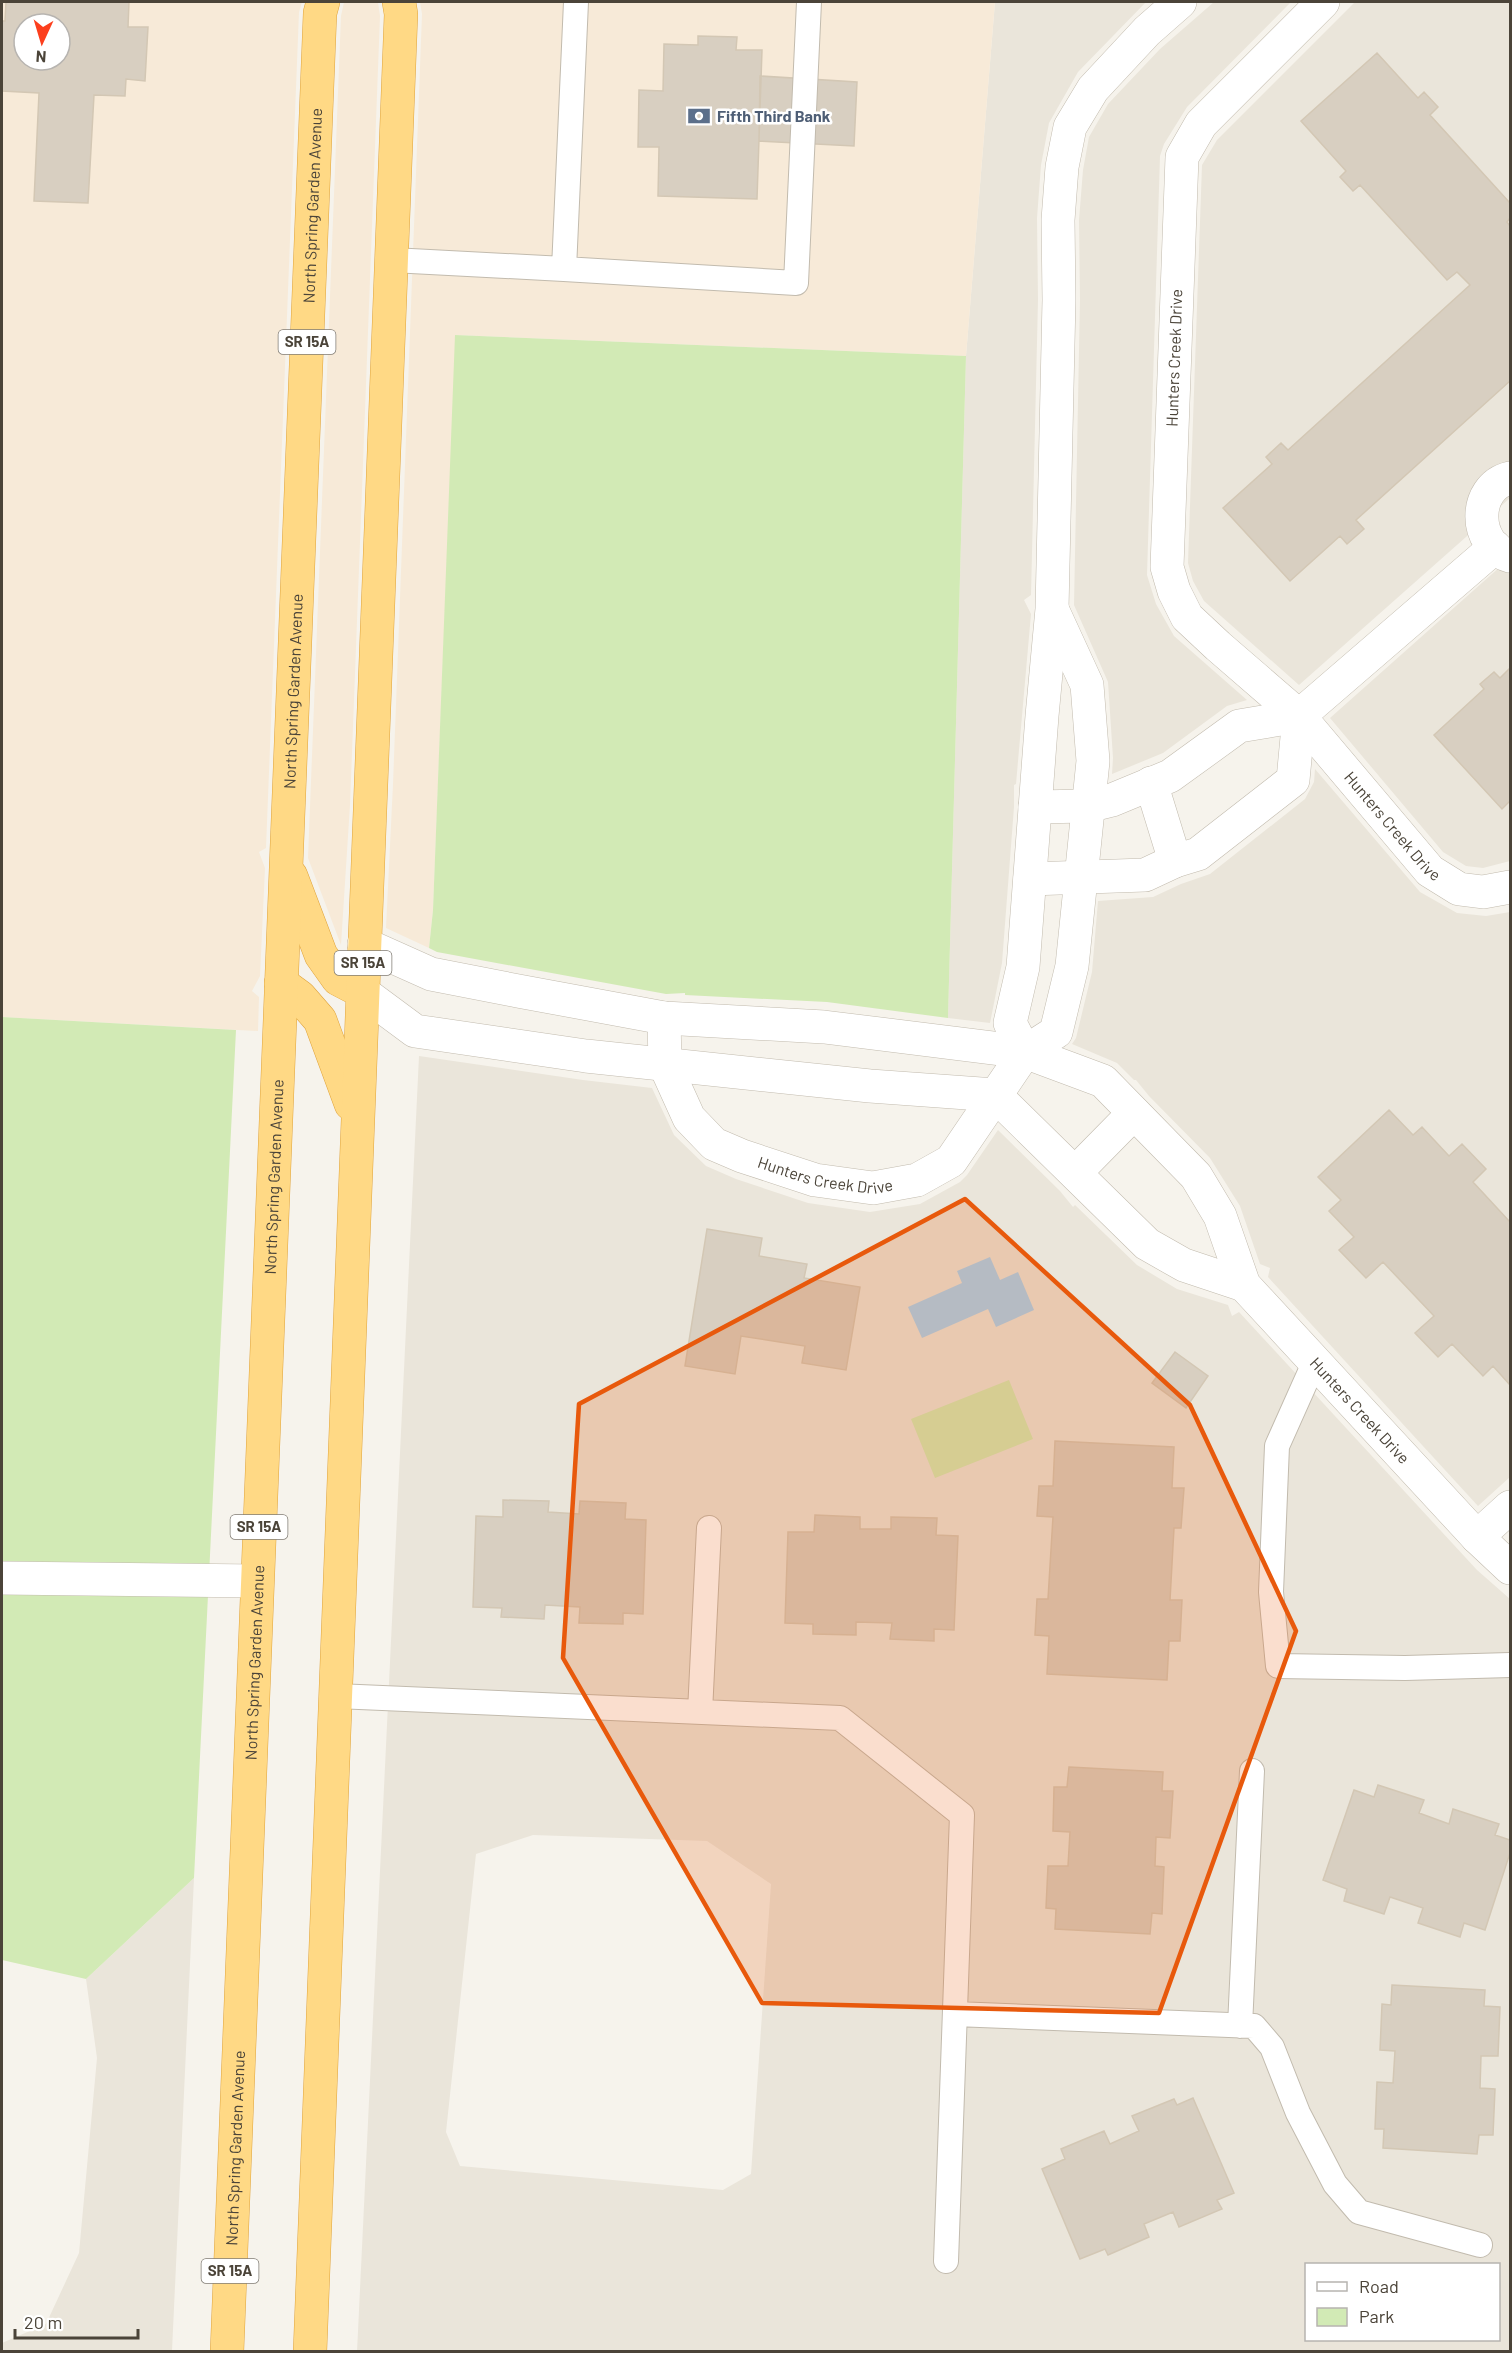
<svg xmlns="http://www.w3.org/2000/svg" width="1512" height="2353" font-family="Barlow,sans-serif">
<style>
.residential{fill:#eae5da;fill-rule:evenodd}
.commercial{fill:#f7ead8;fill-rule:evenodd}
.green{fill:#d2eab5}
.water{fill:#a9d4f2}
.building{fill:#d8cfc1;stroke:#d3c7b4;stroke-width:1.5;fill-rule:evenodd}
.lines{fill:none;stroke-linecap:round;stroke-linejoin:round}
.service-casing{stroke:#c2bbae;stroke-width:26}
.minor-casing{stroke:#c2bbae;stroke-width:34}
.trunk-casing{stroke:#e0a43c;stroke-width:34}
.service{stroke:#fff;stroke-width:24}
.minor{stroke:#fff;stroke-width:33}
.trunk{stroke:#ffd985;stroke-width:33}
.marked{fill:#e8590c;fill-opacity:0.2;stroke:#e8590c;stroke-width:4.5;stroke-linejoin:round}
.labels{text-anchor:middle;stroke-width:5;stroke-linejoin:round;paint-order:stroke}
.shield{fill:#fff;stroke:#817c74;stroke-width:1.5}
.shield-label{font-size:15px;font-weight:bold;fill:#4b4439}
.service-label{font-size:16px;font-weight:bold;fill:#4e5e75;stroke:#fff;text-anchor:start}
.street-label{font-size:16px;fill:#4b4439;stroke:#fff}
</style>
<rect width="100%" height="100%" fill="#f6f3ec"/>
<!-- residential -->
<path class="residential" d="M995,2H1146L1078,72L1049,123L1041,165L1037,218L1038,300L1031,595L1024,600L1031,614L1016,784L1014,785V807L1002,963L990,1023L948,1018L966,356Z
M1214,2H1291L1187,107L1164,144L1160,156L1147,575L1156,604L1174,636L1247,700L1227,706L1163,753L1112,774L1113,758L1108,682L1074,605L1080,300L1079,220L1083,170L1089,137L1108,104L1160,49Z
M1355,2H1510V498L1299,685L1204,601L1193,581L1188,563L1202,165L1217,140Z
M1510,558V861L1483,868L1466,866L1443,852L1330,718Z
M1315,769L1420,892L1457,913L1486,916L1510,912V1477L1478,1506L1268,1277L1270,1268L1260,1264L1240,1206L1210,1158L1149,1096L1136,1080H1134L1117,1063L1072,1044L1076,1038L1092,972L1098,901L1153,897L1181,884L1210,874L1305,799L1314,782Z
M419,1056L583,1080L652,1088L674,1135L706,1166L736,1179L808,1203L870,1212L920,1204L960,1182L967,1175L998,1130L1060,1191L1073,1207L1075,1205L1137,1265L1177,1289L1228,1305L1232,1316L1239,1312L1477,1570L1510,1599V2351L357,2352ZM533,1835L707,1841L771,1884L751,2174L723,2190L460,2166L446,2132L476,1854ZM1306,2264H1498V2340H1306Z
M194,1878L172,2351L2,2352V2343L46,2324L79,2253L97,2058L86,1979Z"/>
<!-- commercial -->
<path class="commercial" d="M2,2H302L299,12L266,848L259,852L265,868L260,976L252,991L259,997L258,1031L2,1017ZM24,24H60V60H24Z
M344,2H378L380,16L350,805L341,945L308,858L341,16Z
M420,2H995L966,356L456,335L433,910L429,948L386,928L393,784L422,14Z"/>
<!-- green -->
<path class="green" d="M455,335L966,356L948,1018L827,1002L685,995V993L666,994L437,952L429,948L433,910Z
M2,1017L236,1030L194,1878L86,1979L2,1960Z
M1009,1380L1033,1439L935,1478L911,1419Z"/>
<!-- water -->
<path class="water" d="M990,1257L1000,1280L1018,1272L1034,1310L996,1327L988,1309L922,1338L908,1307L962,1283L957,1271Z"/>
<!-- building -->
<path class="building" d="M6,2H129L128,27H148L145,81L126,79L125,96L94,95L88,203L34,201L39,93L2,91V21H5ZM24,24H60V60H24Z
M698,36L737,37L736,50H762L757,199L658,196L659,147H638L639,90L663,91L664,44L698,45Z
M1377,53L1418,98L1424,92L1438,107L1430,115L1510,203V218L1507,222L1510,226V381L1356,520L1364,529L1347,544L1340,536L1290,581L1223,508L1272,464L1266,457L1281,443L1288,450L1470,285L1457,272L1447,280L1360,185L1353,191L1340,177L1346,171L1301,121Z
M760,76L857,82L854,146L759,141Z
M1510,668V801L1502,809L1434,735L1484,689L1480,684L1494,672L1500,678Z
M1389,1110L1413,1135L1422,1127L1449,1156L1462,1144L1486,1169L1473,1182L1510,1222V1385L1493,1366L1483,1376L1452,1344L1438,1357L1415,1333L1434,1316L1383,1262L1366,1278L1339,1250L1354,1237L1329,1211L1341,1200L1318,1177Z
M707,1229L762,1238L759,1256L807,1264L804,1278L860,1287L846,1370L802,1363L805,1346L741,1336L735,1374L685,1366Z
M1175,1352L1208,1376L1186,1408L1152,1383Z
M1055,1441L1174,1447L1172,1488H1184L1181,1528H1174L1170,1600H1182L1180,1641H1169L1167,1680L1047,1674L1049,1636L1035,1635L1037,1599H1048L1053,1517L1037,1516L1039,1486H1053Z
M503,1500L549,1501L548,1512L579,1514L580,1501L626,1503L625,1519L646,1520L643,1614L623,1613V1624L579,1623L580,1607L545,1605L544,1619L501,1617L502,1608L473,1607L476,1516L503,1517Z
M815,1515L860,1517V1529H891V1517L937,1518L936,1535L958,1536L954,1630L934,1629V1641L890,1639L892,1623L856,1622V1635L813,1634V1624L785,1623L788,1532H814Z
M1069,1767L1163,1772L1162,1791H1173L1170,1838L1156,1837L1155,1866L1164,1867L1162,1914L1152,1913L1150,1934L1055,1929L1056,1909L1046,1908L1048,1866H1068L1070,1832L1053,1831L1054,1787H1067Z
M1378,1785L1424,1800L1419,1813L1449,1824L1453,1809L1499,1824L1495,1835L1510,1840V1853L1485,1930L1464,1923L1460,1937L1418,1923L1423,1908L1390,1897L1384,1914L1344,1901L1347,1889L1323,1880L1354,1790L1374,1797Z
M1392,1985L1485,1990L1484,2006L1500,2007L1498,2056H1481L1480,2088L1495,2089L1493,2135H1479L1477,2154L1383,2148L1384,2129H1375L1377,2082L1393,2083L1395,2051L1380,2050L1382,2004L1391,2005Z
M1193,2098L1234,2193L1217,2200L1222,2209L1179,2227L1173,2212L1144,2224L1149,2237L1108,2255L1105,2249L1080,2259L1042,2169L1065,2159L1061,2149L1104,2131L1110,2144L1139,2131L1132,2116L1174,2099L1177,2105Z"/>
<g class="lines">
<!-- service casing -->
<g class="service-casing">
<path id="service" d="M392,260L564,269L576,2
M564,269L796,283L809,2
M1315,1361L1277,1446L1271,1592L1278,1666L1405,1668L1510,1665
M336,1696L840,1718L962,1815L946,2261
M700,1712L709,1528
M955,2014L1254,2026L1272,2047L1298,2113L1335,2184L1359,2212L1480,2245
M1240,2026L1252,1771"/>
</g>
<!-- minor casing -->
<g class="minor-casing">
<g id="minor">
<path id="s1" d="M1323,2L1201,124L1182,157L1167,567L1174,591L1187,617L1218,646L1299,716L1430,871L1459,889L1483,892L1510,887"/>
<path d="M1510,478C1472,487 1473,546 1510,556"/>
<path d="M1151,783L1175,861"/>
<path d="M1035,807L1088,806L1112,800L1170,776L1239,726L1299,716L1495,547"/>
<path d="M1030,879L1145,875L1175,861L1198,854L1293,780L1299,716"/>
<path id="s2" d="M364,944L431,974L518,991L664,1018L824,1027L1025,1052L1103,1081L1196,1176L1220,1216L1244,1285L1477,1537"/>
<path d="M361,991L415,1031L586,1056L870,1086L995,1095L1147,1244L1184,1265L1244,1285"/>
<path id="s3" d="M664,1018L665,1065L689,1118L714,1144L742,1156L815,1180L873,1188L917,1180L951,1161L1025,1052L1056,1032L1072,966L1093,761L1087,685L1053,611"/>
<path d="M1025,1052L1010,1023L1023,967L1042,716L1052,609L1059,300L1058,220L1062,167L1070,127L1093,89L1147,31L1180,2"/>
<path d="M1075,1173L1134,1113"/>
<path d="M1510,1507L1477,1537L1510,1568"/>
<path d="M2,1578L257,1581"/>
</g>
</g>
<!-- trunk casing -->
<g class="trunk-casing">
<g id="trunk">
<path d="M291,876L321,955L338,979L361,991"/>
<path d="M281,983L300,997L320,1020L351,1104"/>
<path id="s4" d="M227,2352L320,13L323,2"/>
<path d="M310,2352L401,14L399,2"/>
</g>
</g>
<!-- service -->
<use href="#service" class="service"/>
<!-- minor -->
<use href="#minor" class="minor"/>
<!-- trunk -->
<use href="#trunk" class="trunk"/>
</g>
<!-- marked area -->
<path class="marked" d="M965,1199L1190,1405L1296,1631L1159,2013L762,2003L563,1658L579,1404Z"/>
<!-- icons -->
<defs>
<g id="bank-bare" transform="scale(1.8)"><path d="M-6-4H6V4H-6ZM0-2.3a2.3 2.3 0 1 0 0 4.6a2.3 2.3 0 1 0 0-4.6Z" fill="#5c6f8a" stroke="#fff" stroke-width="2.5" paint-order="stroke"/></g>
</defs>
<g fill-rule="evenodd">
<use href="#bank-bare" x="699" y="116"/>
</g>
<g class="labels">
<!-- shield labels -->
<g class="shield">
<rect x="278.5" y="330" width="57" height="24" rx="4.5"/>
<rect x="334.5" y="951" width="57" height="24" rx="4.5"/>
<rect x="230.5" y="1515" width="57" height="24" rx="4.5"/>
<rect x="201.5" y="2259" width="57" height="24" rx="4.5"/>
</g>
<g class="shield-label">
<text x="307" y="347">SR 15A</text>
<text x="363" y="968">SR 15A</text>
<text x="259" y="1532">SR 15A</text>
<text x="230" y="2276">SR 15A</text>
</g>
<!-- service labels -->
<g class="service-label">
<text x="717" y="122">Fifth Third Bank</text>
</g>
<!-- street labels -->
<g class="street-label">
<text dy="6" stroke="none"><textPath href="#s4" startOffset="2148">North Spring Garden Avenue</textPath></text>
<text transform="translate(1174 358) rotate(-88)" y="6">Hunters Creek Drive</text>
<text dy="6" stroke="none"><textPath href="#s4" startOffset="1662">North Spring Garden Avenue</textPath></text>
<text dy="6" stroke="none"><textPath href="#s1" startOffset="969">Hunters Creek Drive</textPath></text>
<text dy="6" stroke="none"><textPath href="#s3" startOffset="258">Hunters Creek Drive</textPath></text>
<text dy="6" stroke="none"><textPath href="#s4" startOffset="1176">North Spring Garden Avenue</textPath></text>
<text dy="6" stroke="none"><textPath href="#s2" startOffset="1180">Hunters Creek Drive</textPath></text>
<text dy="6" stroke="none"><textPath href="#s4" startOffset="690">North Spring Garden Avenue</textPath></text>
<text dy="6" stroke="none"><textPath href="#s4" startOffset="204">North Spring Garden Avenue</textPath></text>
</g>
</g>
<!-- border -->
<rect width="1512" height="2353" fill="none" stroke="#4b4439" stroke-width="6"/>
<!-- legend -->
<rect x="1305" y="2263" width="195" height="78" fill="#ffffff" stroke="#b7b4b0" stroke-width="1.5"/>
<rect x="1317" y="2282" width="30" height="9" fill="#ffffff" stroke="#b7b4b0" stroke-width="1.5"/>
<text x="1359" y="2293" font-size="18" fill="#4b4439">Road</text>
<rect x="1317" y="2308" width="30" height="18" fill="#d2eab5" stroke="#b7b4b0" stroke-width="1.5"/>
<text x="1359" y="2323" font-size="18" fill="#4b4439">Park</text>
<!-- north arrow -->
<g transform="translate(42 42) rotate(184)"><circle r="28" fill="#ffffff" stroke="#b7b4b0" stroke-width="1.5"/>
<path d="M0-4.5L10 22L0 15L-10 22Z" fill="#fc3f1d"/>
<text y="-9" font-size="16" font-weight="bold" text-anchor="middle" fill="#4b4439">N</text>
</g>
<!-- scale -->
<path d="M15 2329v9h123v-9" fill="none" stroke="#4b4439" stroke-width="3"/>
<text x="24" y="2329" font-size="18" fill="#4b4439" stroke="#ffffff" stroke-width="4.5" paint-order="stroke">20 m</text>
</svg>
